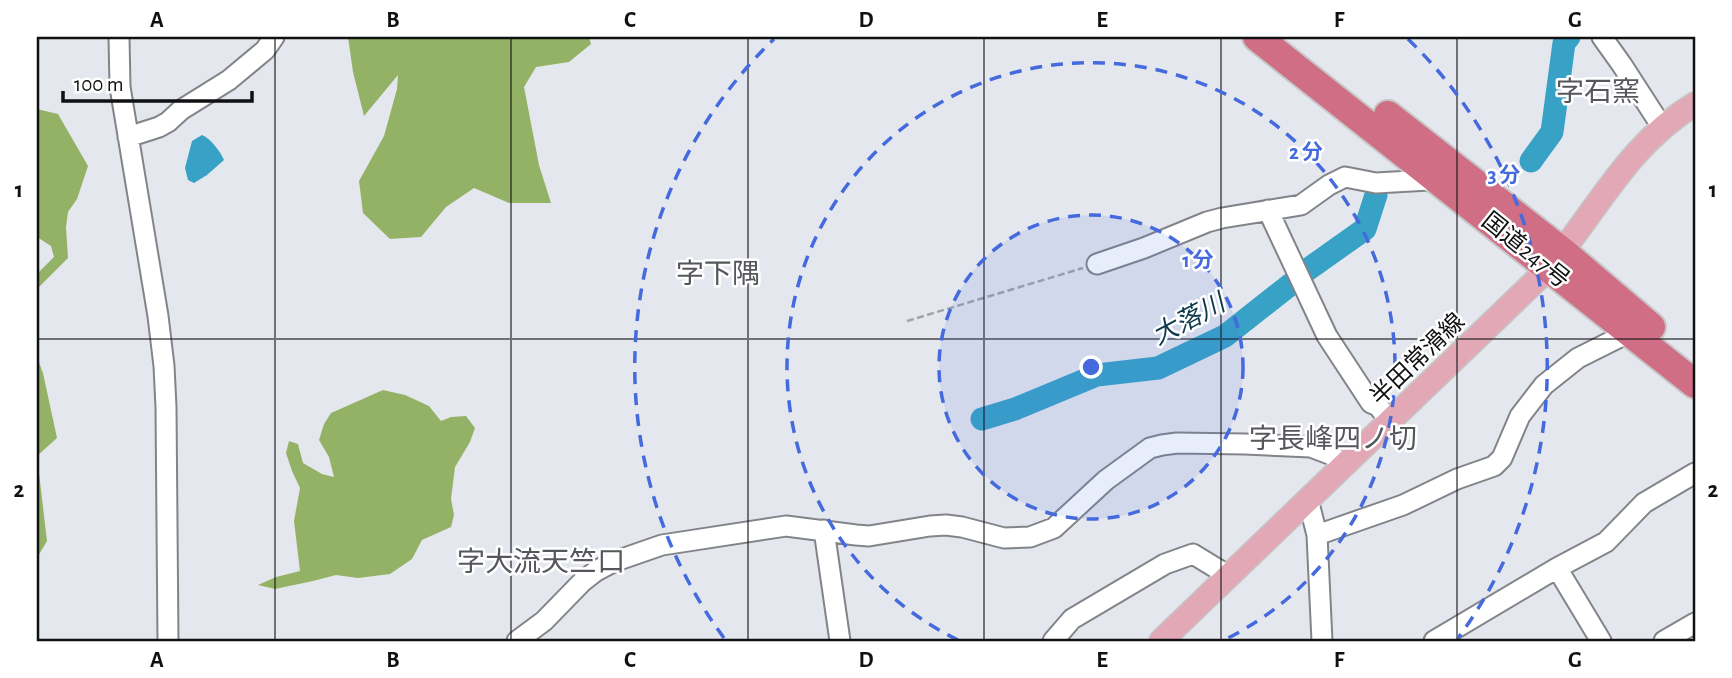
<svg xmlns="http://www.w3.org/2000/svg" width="1732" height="678" font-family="'Alegreya Sans','Noto Sans JP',sans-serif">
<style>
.forest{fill:#94b266}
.water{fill:#37a2c6}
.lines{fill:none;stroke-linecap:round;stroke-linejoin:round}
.river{stroke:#37a2c6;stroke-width:23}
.minor-casing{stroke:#828489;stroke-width:23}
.major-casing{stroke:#c6c6c6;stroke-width:26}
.highway-casing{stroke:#c6c6c6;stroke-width:32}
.path{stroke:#a2a4aa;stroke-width:2.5;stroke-dasharray:7 3.5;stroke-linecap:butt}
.minor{stroke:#fff;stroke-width:19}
.major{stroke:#e2a8b5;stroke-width:23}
.highway{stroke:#cf6e84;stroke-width:28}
.grid{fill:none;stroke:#101113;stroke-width:2;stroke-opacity:0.55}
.ring{fill:none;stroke:#446add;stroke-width:3.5;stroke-dasharray:12 9}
.labels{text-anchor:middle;stroke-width:5;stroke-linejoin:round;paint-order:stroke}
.street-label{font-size:24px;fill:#101113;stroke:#fff}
.water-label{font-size:26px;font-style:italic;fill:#0d3b4b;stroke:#fff}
.quarter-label{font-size:28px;fill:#55575c;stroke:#fff}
.centre{fill:#446add;stroke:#fff;stroke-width:3.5}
.ring-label{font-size:21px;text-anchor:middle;font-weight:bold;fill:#446add;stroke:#fff;stroke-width:5;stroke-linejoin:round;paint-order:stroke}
.neatline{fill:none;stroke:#101113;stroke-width:2.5}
.grid-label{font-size:23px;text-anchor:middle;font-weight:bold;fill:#101113}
</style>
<rect width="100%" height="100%" fill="#e5e7ee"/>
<!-- forest -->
<path class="forest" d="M348,37H589L591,44L569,62L536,67L524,87L539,165L551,203H509L474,188L446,207L421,237L390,239L363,213L359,181L384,136L397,89L398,75L364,116L353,72Z
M37,109L58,114L88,166L77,199L68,212L66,227L68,258L37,289V274L54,257L51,246L37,237Z
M37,357L43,373L57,438L37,456L47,541L37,558Z
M383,390L405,395L429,406L441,421L451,417L466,416L475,428L470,442L455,467L451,499L454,515L451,527L422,540L412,559L390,574L358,578L336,575L313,581L275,589L258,585L276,577L300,571L294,521L300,488L292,471L286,453L289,441L298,444L303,463L322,474L334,477L329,457L319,440L324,424L331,413Z"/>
<!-- water -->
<path class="water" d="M202,135C211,139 220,151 224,160L207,175L194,183L188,180L185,168L192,141Z"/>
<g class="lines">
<!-- river -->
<path class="river" d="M1531,161L1552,132L1564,43L1569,37
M1307,270L1365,229L1376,195
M982,419L1015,409L1097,375L1158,368L1225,336L1291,284"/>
<!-- minor casing -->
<g class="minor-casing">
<path id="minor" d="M119,37L120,87L158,316L164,366L166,407L168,641
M1602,37L1622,65L1662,127
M128,137L159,127L168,122L181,110L229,80L265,50L274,37
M1268,210L1327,336L1371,403L1378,406L1390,421
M1097,264L1144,248L1207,222L1222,218L1301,205L1329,185L1345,177L1376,183L1429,180L1433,176
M1308,499L1317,535L1322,641
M824,530L840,641
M1317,535L1403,505L1457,479L1494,466L1502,458L1520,416L1544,385L1578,358L1630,332
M1557,568L1601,641
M517,641L544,621L582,582L596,571L613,562L662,545L786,526L856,535L869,536L930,526L946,525L962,527L1004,538L1030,537L1054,528L1106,480L1150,448L1162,445L1177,443L1245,444L1311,447L1332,455L1342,466
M1053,641L1072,619L1165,564L1193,554L1229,576
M1434,641L1557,568L1606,542L1644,503L1695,473
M1664,641L1695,623"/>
</g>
<!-- major casing -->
<g class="major-casing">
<path id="major" d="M1161,641L1548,269C1597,211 1628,144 1695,104"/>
</g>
<!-- highway casing -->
<g class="highway-casing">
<path id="highway" d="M1257,37L1695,384
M1388,115L1563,252L1651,327"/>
</g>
<!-- path -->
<path class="path" d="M907,321L1083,268"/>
<!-- minor -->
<use href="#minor" class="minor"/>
<!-- major -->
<use href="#major" class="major"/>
<!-- highway -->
<use href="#highway" class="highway"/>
</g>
<!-- grid -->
<path class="grid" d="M275,37V641M511,37V641M748,37V641M984,37V641M1221,37V641M1457,37V641M37,339H1695"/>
<!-- distance rings -->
<circle cx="1091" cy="367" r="152" fill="#446add" fill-opacity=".12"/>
<g class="ring">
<circle cx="1091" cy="367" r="152"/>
<path d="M958 640A304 304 0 1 1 1224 640"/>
<path d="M724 638A456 456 0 0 1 774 39M1408 39A456 456 0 0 1 1458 638"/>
</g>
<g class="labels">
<!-- street labels -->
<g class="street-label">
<text transform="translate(1526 250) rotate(39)" y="8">国道247号</text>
<text transform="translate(1417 359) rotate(-44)" y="8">半田常滑線</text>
</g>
<!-- water labels -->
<g class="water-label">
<text transform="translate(1188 319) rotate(-28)" y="9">大落川</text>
</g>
<!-- quarter labels -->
<g class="quarter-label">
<text x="1598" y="101">字石窯</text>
<text x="718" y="283">字下隅</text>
<text x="1333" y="448">字長峰四ノ切</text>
<text x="541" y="571">字大流天竺口</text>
</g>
</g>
<circle cx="1091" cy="367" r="10" class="centre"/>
<g class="ring-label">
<text x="1306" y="159">2 分</text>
<text x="1504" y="182">3 分</text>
<text x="1198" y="267">1 分</text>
</g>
<!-- border -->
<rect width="1732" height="678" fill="none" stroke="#ffffff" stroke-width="77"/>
<!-- scale -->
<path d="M63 91v10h189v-10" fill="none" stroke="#101113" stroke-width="3.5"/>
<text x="74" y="91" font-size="21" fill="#101113" stroke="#ffffff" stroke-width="5" paint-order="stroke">100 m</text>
<rect x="38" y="38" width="1656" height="602" class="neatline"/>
<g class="grid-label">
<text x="157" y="27">A</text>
<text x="393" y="27">B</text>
<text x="630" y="27">C</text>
<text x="866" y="27">D</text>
<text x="1102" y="27">E</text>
<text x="1339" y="27">F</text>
<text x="1575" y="27">G</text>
<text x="19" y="197">1</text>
<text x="1713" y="197">1</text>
<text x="19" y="497">2</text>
<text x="1713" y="497">2</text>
<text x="157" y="667">A</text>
<text x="393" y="667">B</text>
<text x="630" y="667">C</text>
<text x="866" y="667">D</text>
<text x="1102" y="667">E</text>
<text x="1339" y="667">F</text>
<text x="1575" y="667">G</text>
</g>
</svg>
